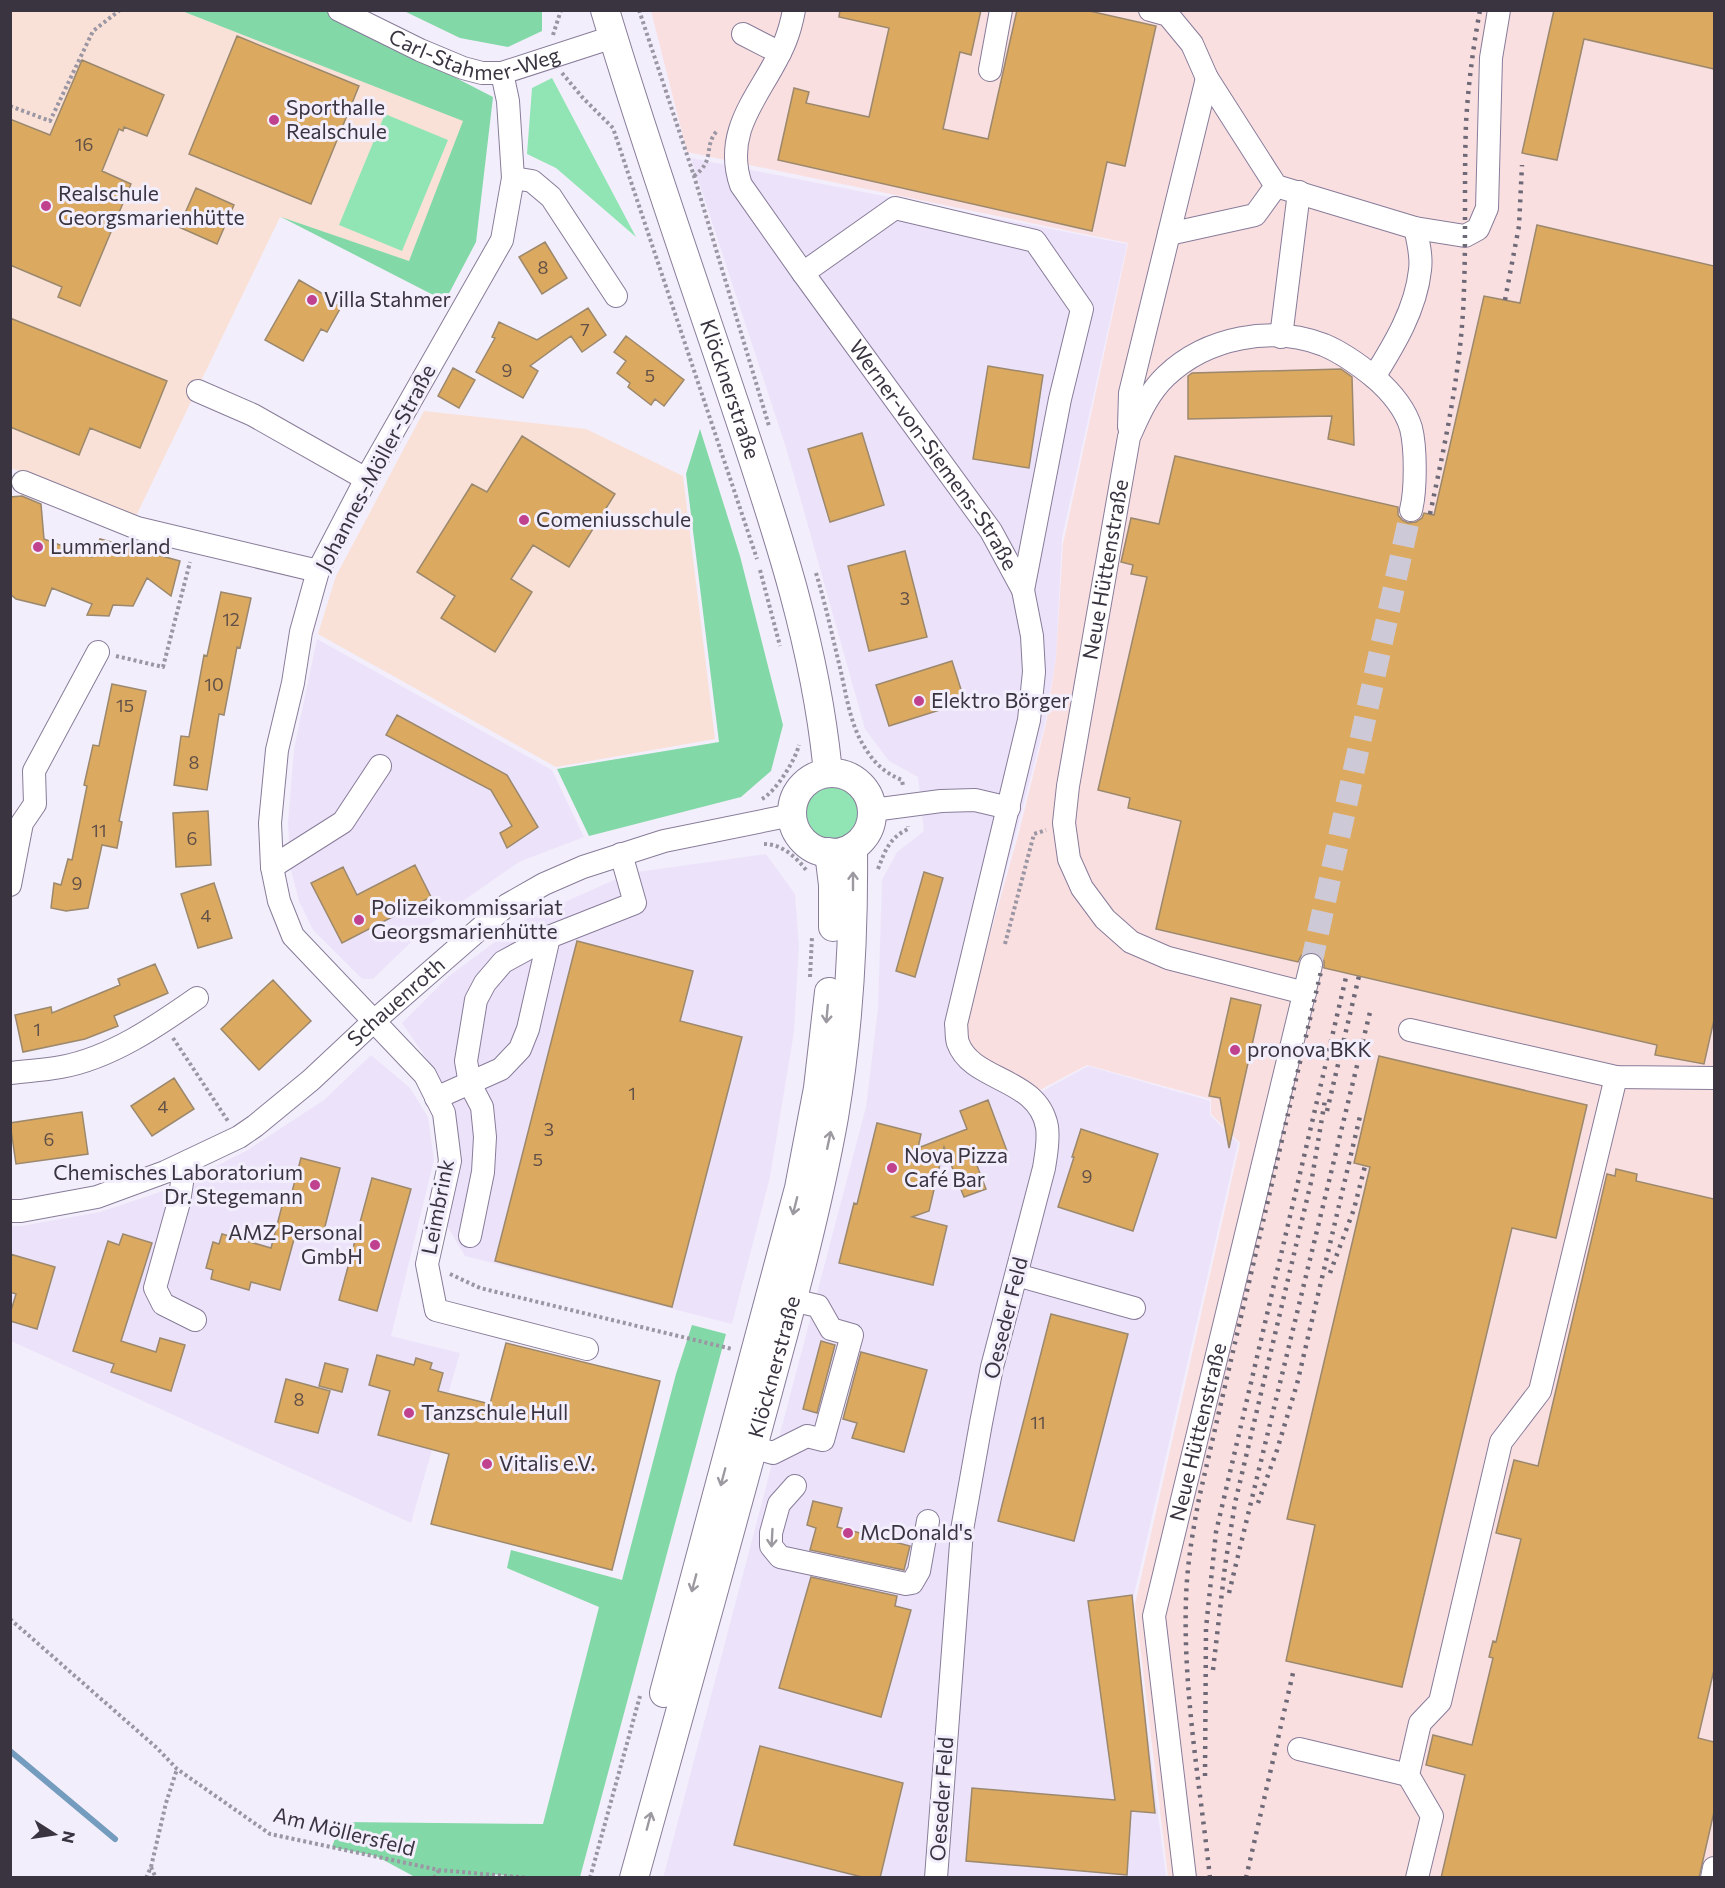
<svg xmlns="http://www.w3.org/2000/svg" width="1725" height="1888" font-family="Commissioner,sans-serif">
<style>
.built{fill:#ece3fa}
.industrial{fill:#fadfe1}
.education{fill:#f9e1d7}
.green{fill:#91e5b4}
.forest{fill:#83d8a7}
.lines{fill:none;stroke-linecap:round;stroke-linejoin:round}
.stream{stroke:#749cbe;stroke-width:6}
.building{fill:#dca960;stroke:#9b886d;stroke-width:1.5}
.minor-tunnel{stroke:#cec9d6;stroke-width:22;stroke-dasharray:22 11;stroke-linecap:butt}
.minor-casing{stroke:#887c99;stroke-width:24}
.major-casing{stroke:#887c99;stroke-width:30}
.path{stroke:#9b96a3;stroke-width:4;stroke-dasharray:3 3;stroke-linecap:butt}
.minor{stroke:#fff;stroke-width:22}
.major{stroke:#fff;stroke-width:28}
.rail{stroke:#6e6976;stroke-width:4.5;stroke-dasharray:3 6;stroke-linecap:butt}
.oneway{stroke:#9c9aa0}
.poi-dot{fill:#c0428f;stroke:#f3eefb;stroke-width:2}
.labels{text-anchor:middle;stroke-width:6;stroke-linejoin:round;paint-order:stroke}
.number-label{font-size:18px;fill:#625148}
.street-label{font-size:21px;fill:#393440;stroke:#f3eefb}
.poi-label{font-size:21px;fill:#393440;stroke:#f3eefb;text-anchor:start}
</style>
<rect width="100%" height="100%" fill="#f3eefb"/>
<!-- built -->
<path class="built" d="M691,158L1127,244L1062,538L1056,658L1045,723L978,977L1039,1093L1088,1066L1210,1101V1115L1238,1143L1132,1604L1166,1877L663,1878L866,1107L878,1008L882,880L897,852L924,831L918,777L889,761L865,729L787,451Z
M317,639L552,770L584,837L519,862L430,924L373,979H362L313,930L299,901L291,870L288,823L294,749Z
M766,854L795,894L799,945L794,1032L770,1177L732,1324L465,1256L447,1226L462,1156L454,1109L435,1071L402,1023L449,976L526,919L630,873Z
M371,1055L410,1088L428,1117L434,1160L391,1336L460,1353L411,1523L11,1341V1226H21L100,1212L172,1188L246,1151L324,1100Z"/>
<!-- industrial -->
<path class="industrial" d="M651,11H1714V1877H1168L1135,1604L1240,1143L1211,1114V1099L1087,1065L1038,1091L966,1047L965,1024L1019,832L1046,723L1056,658L1063,544L1128,243L687,152Z"/>
<!-- education -->
<path class="education" d="M10,11H182L464,121L409,261L280,217L136,516L11,468Z
M424,411L586,429L683,476L715,739L556,767L318,634L336,576Z"/>
<!-- green -->
<path class="green" d="M552,78L636,237L556,168L527,154L532,88Z
M385,114L448,140L402,251L339,225Z
M806 813a26 26 0 1 1 52 0a26 26 0 1 1-52 0Z"/>
<!-- forest -->
<path class="forest" d="M182,11H326L493,97L476,242L445,301L281,217L409,261L463,121Z
M404,11H542V31L508,47L460,38Z
M700,429L740,556L783,725L771,771L741,797L589,836L557,769L719,742L686,474Z
M692,1325L726,1334L580,1877L525,1878L493,1874L490,1878L415,1877L376,1856L332,1847L341,1822L543,1824L599,1607L507,1568L511,1550L622,1580L676,1374Z"/>
<g class="lines">
<!-- stream -->
<path class="stream" d="M10,1751L115,1839"/>
</g>
<!-- building -->
<path class="building" d="M840,10H981L971,55L960,52L943,129L988,139L1017,10H1085L1156,26L1125,166L1107,162L1092,231L778,160L794,88L809,92L806,103L869,117L889,28L839,17Z
M1554,10H1714V69L1584,39L1557,160L1522,153Z
M237,36L359,86L311,204L189,154Z
M82,60L164,95L147,136L124,127L123,131L119,129L102,171L131,184L80,306L58,297L62,287L10,265V119L50,135Z
M196,188L234,205L217,244L179,227Z
M1537,225L1714,266V1020L1704,1064L1655,1055L1657,1045L1324,968V961L1320,955L1315,952H1307L1301,956L1298,962L1156,929L1181,821L1128,808L1130,798L1098,790L1147,577L1131,574L1133,565L1121,562L1131,518L1159,524L1175,456L1398,507V515L1402,520L1408,523L1416,522L1422,518L1424,513L1434,515L1484,296L1520,303Z
M545,242L567,278L542,294L519,257Z
M299,280L337,302L336,304L341,307L327,332L321,329L303,361L265,340Z
M588,308L606,335L582,352L571,336L530,366L538,371L523,398L476,372L495,338L492,337L499,322L537,340Z
M10,318L167,381L140,448L90,428L79,455L10,427Z
M626,336L684,380L664,406L655,399L651,405L628,387L630,383L617,373L626,361L614,352Z
M988,366L1043,375L1029,468L973,459Z
M453,368L475,380L459,408L438,396Z
M1341,369L1352,377L1354,445L1328,439L1332,416L1188,419V376L1192,373Z
M862,433L884,505L830,522L808,449Z
M522,436L615,494L569,567L533,545L511,579L532,592L495,652L441,618L455,596L417,572L472,484L487,492Z
M22,496L41,504L44,539L92,557L100,539L180,561L171,596L147,578L133,606L113,605L109,616L87,615L92,604L52,588L45,606L16,599L10,594V497Z
M905,551L927,637L869,651L848,566Z
M221,592L251,598L240,648L237,647L224,715L219,714L207,790L174,785L181,736L189,737L204,655L207,656Z
M952,661L965,702L889,726L876,685Z
M112,684L146,691L119,821L122,822L117,848L102,845L88,908L66,911L51,908L54,883L61,885L68,859L72,860L87,786L84,785L93,745L99,746Z
M397,715L507,775L538,827L507,848L500,833L512,826L491,790L386,735Z
M208,811L211,865L176,867L173,813Z
M415,865L431,897L342,943L311,883L343,867L357,895Z
M924,872L943,878L915,977L896,971Z
M214,883L232,938L198,948L181,894Z
M577,941L693,971L680,1021L742,1037L672,1307L495,1261Z
M155,964L168,993L114,1016L118,1026L85,1039L23,1052L15,1015L51,1007L52,1013L120,985L118,979Z
M273,980L311,1021L259,1070L221,1029Z
M1231,998L1261,1005L1229,1148L1220,1098L1209,1096Z
M1379,1056L1587,1105L1556,1238L1512,1228L1402,1687L1286,1661L1315,1525L1287,1519L1370,1167L1354,1163Z
M174,1078L194,1109L152,1136L131,1106Z
M988,1100L1007,1151L976,1163L986,1189L964,1197L944,1147L929,1211L912,1217L947,1226L933,1285L839,1263L854,1203L857,1204L877,1123L921,1134L918,1148L967,1129L960,1111Z
M82,1112L88,1154L16,1164L10,1123Z
M1081,1129L1158,1154L1133,1231L1058,1207L1074,1157H1072Z
M301,1158L340,1168L322,1238L296,1232L280,1290L251,1282L249,1290L211,1279L213,1270L206,1268L213,1242L219,1244L222,1234L271,1248L283,1202L289,1203Z
M1616,1169L1637,1174L1636,1181L1714,1199V1670L1698,1738L1714,1742V1812L1703,1860L1699,1878H1441L1465,1775L1426,1765L1433,1735L1472,1745L1493,1658L1489,1657L1493,1641L1496,1642L1521,1539L1496,1533L1514,1460L1538,1466L1607,1174L1615,1176Z
M372,1178L411,1189L377,1311L339,1300Z
M123,1234L152,1243L121,1341L156,1352L160,1338L185,1345L171,1391L111,1372L114,1364L73,1351L108,1241L119,1245Z
M10,1254L55,1267L37,1329L10,1321V1314L16,1294L10,1292Z
M1051,1314L1128,1334L1074,1541L998,1521Z
M821,1341L835,1345L817,1413L803,1409Z
M506,1343L660,1381L612,1570L431,1524L449,1454L378,1435L390,1391L369,1385L377,1355L414,1365L416,1358L432,1363L430,1369L443,1373L438,1391L490,1404Z
M861,1352L927,1370L904,1452L852,1438L857,1423L843,1419Z
M325,1363L348,1369L342,1392L319,1386Z
M286,1379L330,1391L318,1433L275,1422Z
M813,1501L842,1508L837,1527L910,1546L904,1570L810,1550L816,1528L807,1525Z
M811,1577L897,1596L895,1606L911,1610L881,1717L779,1688Z
M1132,1595L1155,1813L1131,1811L1127,1875L966,1861L972,1788L1115,1800L1088,1601Z
M760,1746L903,1783L880,1878H866L734,1845Z"/>
<g class="lines">
<!-- minor-tunnel -->
<path class="minor-tunnel" d="M1311,965L1411,510"/>
<!-- minor casing -->
<g class="minor-casing">
<g id="minor">
<path id="s1" d="M339,10L420,50L463,68L482,73H502L613,37"/>
<path id="s2" d="M794,10C792,21 789,32 785,42C765,91 721,127 741,185L803,273L991,531L1023,590L1032,636L1034,672L1029,720L956,1024C957,1030 956,1037 958,1043C972,1082 1038,1077 1047,1127C1049,1141 1046,1155 1044,1168L992,1367L981,1423L962,1530L936,1878"/>
<path d="M1150,10L1168,15L1192,44L1207,78L1276,186L1415,228L1465,236L1478,229L1487,208L1491,58L1499,10"/>
<path d="M743,34L780,53"/>
<path d="M990,70L1001,10"/>
<path d="M502,73L508,101L513,178L502,240L366,479L318,571L301,632L293,683L277,750L270,823L272,867L279,901L293,936L425,1075L444,1113L450,1161L427,1264L436,1310L587,1349"/>
<path d="M513,178L532,181L551,197L616,296"/>
<path d="M1169,234L1255,215L1276,186"/>
<path d="M803,273L895,208L1035,241L1082,309L1060,399L1023,590"/>
<path d="M1281,337L1299,192"/>
<path d="M1374,377C1394,345 1416,309 1420,270C1422,256 1418,241 1415,228"/>
<path d="M198,391L253,415L366,479"/>
<path d="M1129,427L1130,393L1207,78"/>
<path d="M23,482L137,528L318,571"/>
<path d="M873,810L941,801L975,800L1009,808"/>
<path d="M272,867L343,822L380,766"/>
<path d="M10,885L22,823L35,804L34,771L98,652"/>
<path id="s3" d="M1305,993L1168,958L1131,942L1105,919L1082,888L1069,859L1064,823L1068,786L1129,437C1139,415 1148,393 1166,376C1207,337 1272,325 1324,345C1343,353 1358,364 1374,377C1389,390 1405,408 1411,428C1416,448 1416,490 1411,510"/>
<path d="M1410,1030L1616,1077L1714,1078"/>
<path d="M10,1073C27,1071 45,1070 61,1067C111,1058 157,1026 197,998"/>
<path d="M436,1098L501,1069L520,1049L528,1029L549,937L635,903L621,854"/>
<path d="M185,1163L179,1202L155,1288L163,1304L195,1320"/>
<path id="s4" d="M10,1211H21L97,1197L165,1172L239,1137L255,1126L311,1080L374,1021L507,905L544,884L583,867L664,841L792,815"/>
<path d="M470,1236L483,1172L485,1137L482,1107L470,1084L466,1061L476,1000L485,983L503,962L549,937"/>
<path d="M1017,1275L1134,1308"/>
<path d="M753,1447L773,1453L807,1436L823,1440L852,1335L831,1329L818,1306L792,1300"/>
<path d="M795,1486L779,1504L771,1533V1546L780,1557L906,1584L912,1583L919,1571L928,1521"/>
<path d="M1299,1749L1408,1775"/>
<path id="s5" d="M1185,1878L1154,1616L1311,965"/>
<path d="M1417,1878L1432,1816L1408,1775L1420,1723L1440,1702L1501,1442L1540,1391L1616,1077"/>
<path d="M1712,1878L1714,1868"/>
</g>
</g>
<!-- major casing -->
<g class="major-casing">
<g id="major">
<path id="s6" d="M605,10C645,144 692,276 736,408C776,528 816,645 828,773"/>
<circle cx="832" cy="813" r="40"/>
<path d="M829,852L833,885V927"/>
<path d="M664,1693L799,1188L818,1088L829,992"/>
<path id="s7" d="M634,1878C675,1729 717,1581 757,1432C785,1328 815,1223 834,1117C849,1028 854,937 853,847"/>
</g>
</g>
<!-- path -->
<path class="path" d="M639,10L694,176L769,426
M553,35L561,10
M562,73L583,98L613,128L757,559
M10,106L50,121L93,31L120,10
M694,176C716,160 703,146 717,131
M760,570L780,646
M816,573C826,606 833,639 841,672C847,699 851,728 867,751C876,765 887,774 902,780L903,786
M116,656L163,667L190,562
M762,799C776,791 795,761 799,745
M764,844C782,844 796,857 807,871
M878,869C885,851 889,838 908,829V826
M1005,944L1034,834L1046,830
M810,977L812,937
M173,1038L228,1121
M450,1274L480,1288L732,1349
M10,1619L157,1748L177,1769L270,1834L439,1870L529,1878
M151,1867L156,1878
M146,1878L151,1867L166,1803L177,1769
M434,1878L439,1870
M590,1878L640,1696"/>
<!-- minor -->
<use href="#minor" class="minor"/>
<!-- major -->
<use href="#major" class="major"/>
<!-- rail -->
<path class="rail" d="M1505,300L1519,226L1522,165
M1430,514C1446,439 1462,365 1464,289C1466,234 1464,179 1466,124C1468,86 1473,48 1480,10
M1327,1111L1359,976
M1330,1273L1354,1209L1365,1166
M1258,1503L1277,1450L1297,1384L1361,1112
M1229,1593L1371,1008
M1213,1670L1225,1566L1235,1503L1312,1178L1325,1100
M1205,1776L1206,1628L1216,1532L1347,973
M1210,1878C1200,1785 1183,1692 1186,1599C1187,1564 1193,1529 1200,1494L1322,967
M1246,1878L1293,1673"/>
</g>
<!-- one-way arrows -->
<defs><path id="oneway-shaft" d="M-6 0H5M1.5-3L5.5 0L1.5 3" fill="none" stroke-width="1.6" stroke-linecap="round" stroke-linejoin="round" transform="scale(1.5)"/></defs>
<g class="oneway">
<use href="#oneway-shaft" transform="translate(853 881) rotate(-90)"/>
<use href="#oneway-shaft" transform="translate(827 1014) rotate(95)"/>
<use href="#oneway-shaft" transform="translate(829 1140) rotate(-78)"/>
<use href="#oneway-shaft" transform="translate(795 1206) rotate(104)"/>
<use href="#oneway-shaft" transform="translate(723 1477) rotate(105)"/>
<use href="#oneway-shaft" transform="translate(772 1538) rotate(93)"/>
<use href="#oneway-shaft" transform="translate(694 1583) rotate(105)"/>
<use href="#oneway-shaft" transform="translate(649 1821) rotate(-75)"/>
</g>
<!-- markers -->
<g class="poi-dot">
<circle cx="274" cy="120" r="6"/>
<circle cx="46" cy="206" r="6"/>
<circle cx="312" cy="300" r="6"/>
<circle cx="524" cy="520" r="6"/>
<circle cx="38" cy="547" r="6"/>
<circle cx="919" cy="701" r="6"/>
<circle cx="359" cy="920" r="6"/>
<circle cx="1235" cy="1050" r="6"/>
<circle cx="892" cy="1168" r="6"/>
<circle cx="315" cy="1185" r="6"/>
<circle cx="375" cy="1245" r="6"/>
<circle cx="409" cy="1413" r="6"/>
<circle cx="487" cy="1464" r="6"/>
<circle cx="848" cy="1533" r="6"/>
</g>
<g class="labels">
<!-- number labels -->
<g class="number-label">
<text x="84" y="151">16</text>
<text x="543" y="274">8</text>
<text x="585" y="336">7</text>
<text x="507" y="377">9</text>
<text x="650" y="382">5</text>
<text x="905" y="605">3</text>
<text x="231" y="626">12</text>
<text x="214" y="691">10</text>
<text x="125" y="712">15</text>
<text x="194" y="769">8</text>
<text x="99" y="837">11</text>
<text x="192" y="845">6</text>
<text x="77" y="890">9</text>
<text x="206" y="922">4</text>
<text x="37" y="1036">1</text>
<text x="632" y="1100">1</text>
<text x="163" y="1113">4</text>
<text x="549" y="1136">3</text>
<text x="49" y="1146">6</text>
<text x="538" y="1166">5</text>
<text x="1087" y="1183">9</text>
<text x="299" y="1406">8</text>
<text x="1038" y="1429">11</text>
</g>
<!-- street labels -->
<g class="street-label">
<text dy="7" stroke="none"><textPath href="#s1" startOffset="147">Carl-Stahmer-Weg</textPath></text>
<text dy="7" stroke="none"><textPath href="#s6" startOffset="399">Klöcknerstraße</textPath></text>
<text dy="7" stroke="none"><textPath href="#s2" startOffset="520">Werner-von-Siemens-Straße</textPath></text>
<text transform="translate(376 468) rotate(-62)" y="7">Johannes-Möller-Straße</text>
<text dy="7" stroke="none"><textPath href="#s3" startOffset="580">Neue Hüttenstraße</textPath></text>
<text dy="7" stroke="none"><textPath href="#s4" startOffset="450">Schauenroth</textPath></text>
<text transform="translate(438 1207) rotate(-79)" y="7">Leimbrink</text>
<text transform="translate(1006 1318) rotate(-76)" y="7">Oeseder Feld</text>
<text dy="7" stroke="none"><textPath href="#s7" startOffset="530">Klöcknerstraße</textPath></text>
<text dy="7" stroke="none"><textPath href="#s5" startOffset="453">Neue Hüttenstraße</textPath></text>
<text transform="translate(942 1799) rotate(-86)" y="7">Oeseder Feld</text>
<text transform="translate(344 1832) rotate(14)" y="7">Am Möllersfeld</text>
</g>
<!-- poi labels -->
<g class="poi-label">
<text x="286" y="115">Sporthalle<tspan x="286" dy="24">Realschule</tspan></text>
<text x="58" y="201">Realschule<tspan x="58" dy="24">Georgsmarienhütte</tspan></text>
<text x="324" y="307">Villa Stahmer</text>
<text x="536" y="527">Comeniusschule</text>
<text x="50" y="554">Lummerland</text>
<text x="931" y="708">Elektro Börger</text>
<text x="371" y="915">Polizeikommissariat<tspan x="371" dy="24">Georgsmarienhütte</tspan></text>
<text x="1247" y="1057">pronova BKK</text>
<text x="904" y="1163">Nova Pizza<tspan x="904" dy="24">Café Bar</tspan></text>
<text x="303" y="1180" text-anchor="end">Chemisches Laboratorium<tspan x="303" dy="24">Dr. Stegemann</tspan></text>
<text x="363" y="1240" text-anchor="end">AMZ Personal<tspan x="363" dy="24">GmbH</tspan></text>
<text x="421" y="1420">Tanzschule Hull</text>
<text x="499" y="1471">Vitalis e.V.</text>
<text x="860" y="1540">McDonald's</text>
</g>
</g>
<!-- border -->
<rect width="1725" height="1888" fill="none" stroke="#393440" stroke-width="24"/>
<!-- north arrow -->
<g transform="translate(54 1834) rotate(102)" stroke="#f3eefb" stroke-width="4.5" paint-order="stroke">
<path d="M0-4.5L10 22L0 15L-10 22Z" fill="#393440"/>
<text y="-9" font-size="16" font-weight="bold" text-anchor="middle" fill="#393440">N</text>
</g>
</svg>
